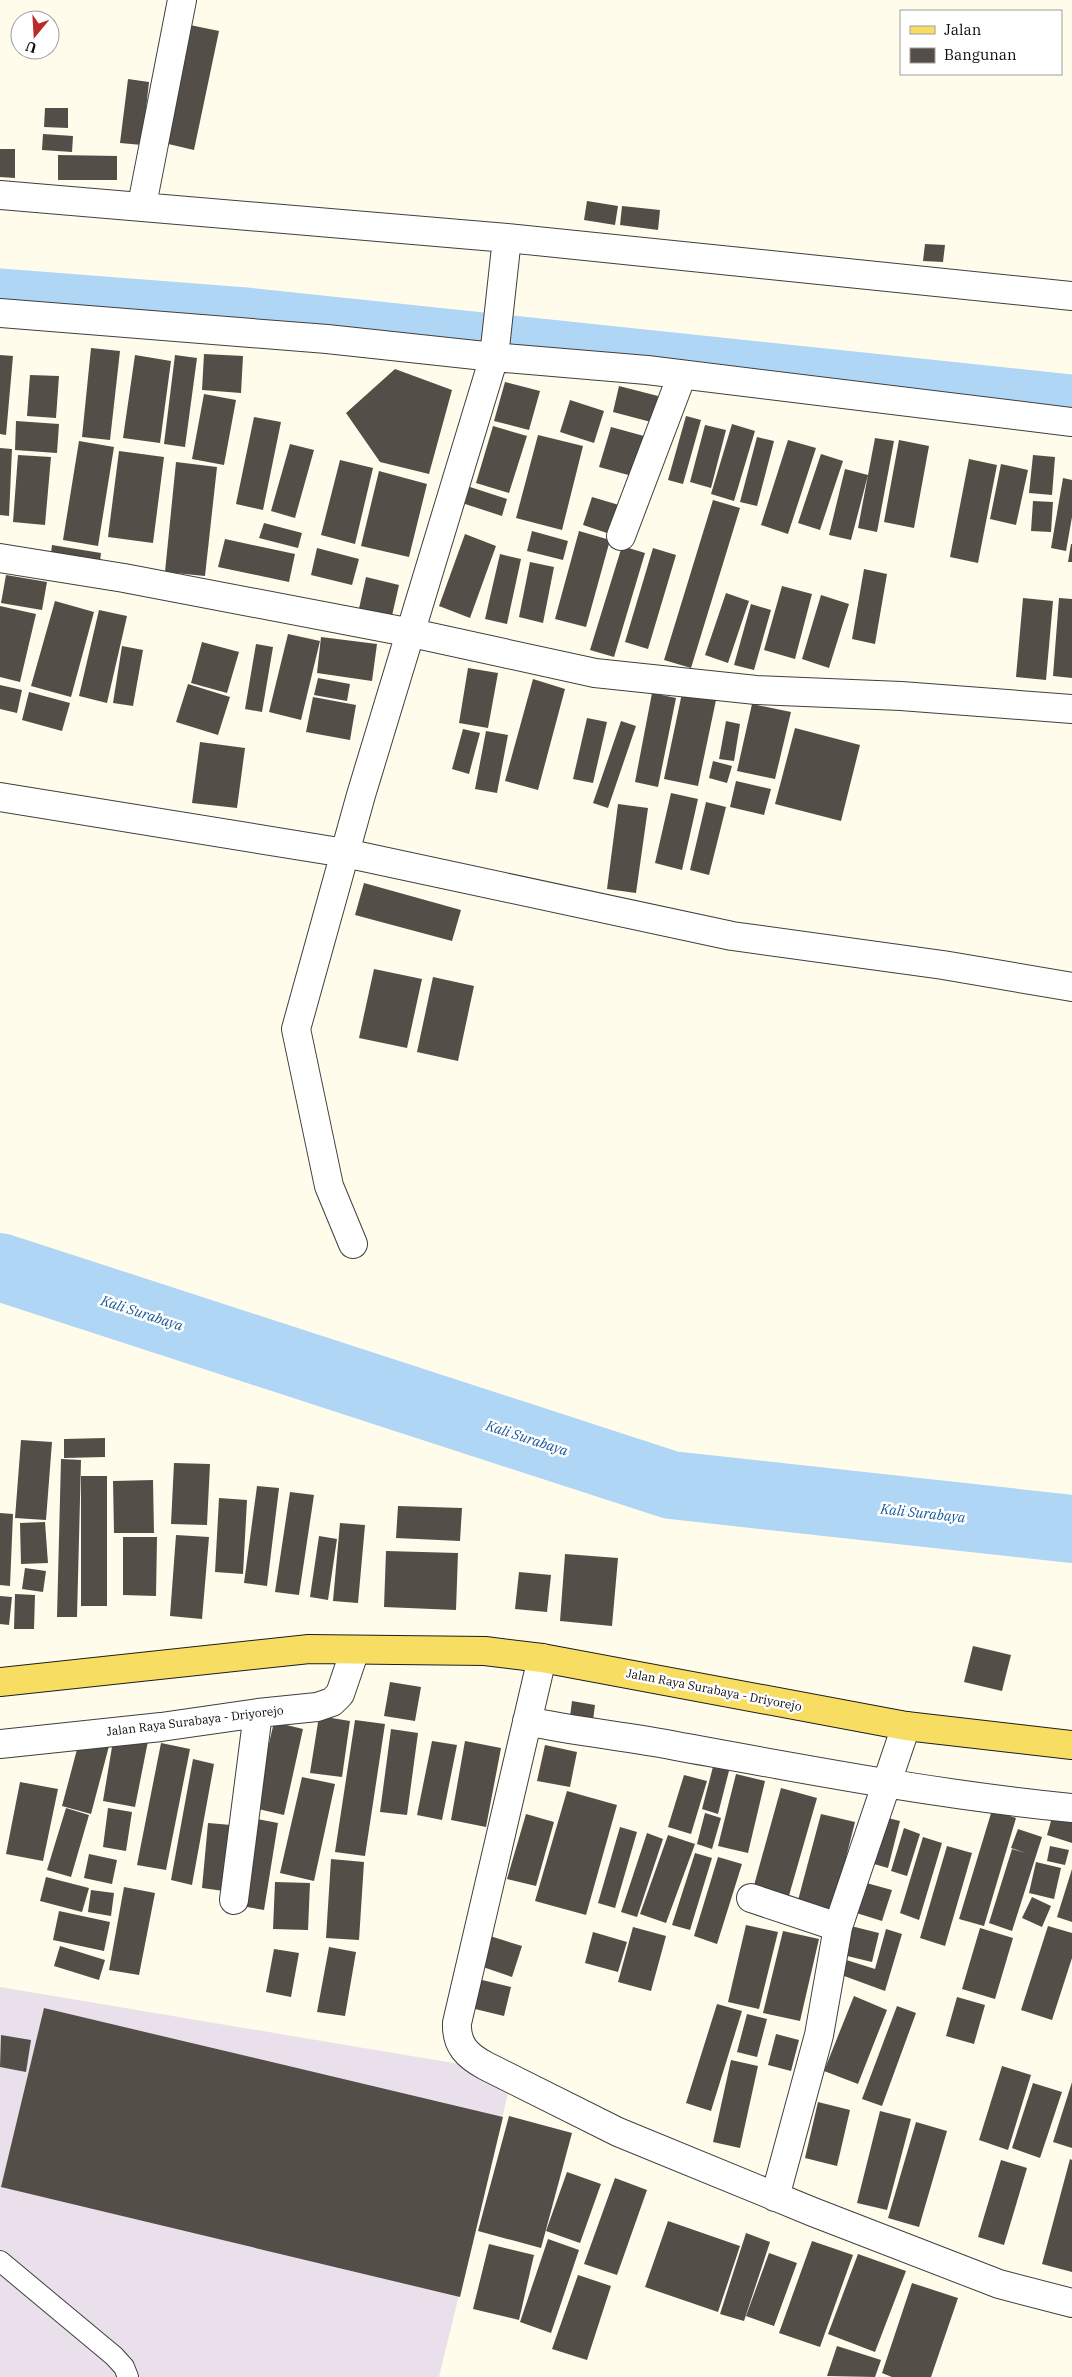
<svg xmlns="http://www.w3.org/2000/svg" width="1072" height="2377" font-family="'IBM Plex Serif',serif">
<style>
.industrial{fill:#eae0eb}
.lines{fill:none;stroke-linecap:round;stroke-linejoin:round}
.canal{stroke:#b0d6f5;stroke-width:39}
.river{stroke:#b0d6f5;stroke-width:68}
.building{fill:#544e48}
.service-casing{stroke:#3f3f3f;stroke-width:22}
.minor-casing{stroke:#3f3f3f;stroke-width:30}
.primary-casing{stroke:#1d1d1d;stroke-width:30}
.service{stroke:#fff;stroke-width:20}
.minor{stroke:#fff;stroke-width:28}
.primary{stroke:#f7de63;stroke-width:28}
.labels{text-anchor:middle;stroke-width:5;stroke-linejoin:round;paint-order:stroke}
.street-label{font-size:12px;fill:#0c0c0c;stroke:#fff}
.water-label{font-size:14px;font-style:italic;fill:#17589b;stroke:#fff}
</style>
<rect width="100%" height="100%" fill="#fffceb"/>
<!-- industrial -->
<path class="industrial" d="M0,1987L513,2073L439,2377H0Z"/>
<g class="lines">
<!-- canal -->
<path class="canal" d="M0,288L246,307L1072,394"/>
<!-- river -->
<path class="river" d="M0,1267L671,1485L1072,1529"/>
</g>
<!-- building -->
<path class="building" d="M190,25L219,31L194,150L164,143Z
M128,79L149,82L142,145L120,143Z
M45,108H68V128L44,127Z
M43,134L73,136L72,152L42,150Z
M0,149H15V178L0,177Z
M58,155L117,156V180H58Z
M587,201L618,206L615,225L584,220Z
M622,206L660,210L658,230L620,225Z
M925,244L945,245L943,262L923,261Z
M91,348L120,351L110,440L82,437Z
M204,354L243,356L241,393L202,390Z
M0,355L13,356L6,435L0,434Z
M135,355L171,361L160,443L123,438Z
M175,355L197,358L185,447L164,444Z
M395,369L452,390L429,474L380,462L346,413Z
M30,375L59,376L56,418L27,416Z
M505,382L540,391L529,430L494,421Z
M619,386L658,396L651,422L613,412Z
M204,394L236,400L224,465L192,459Z
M570,400L604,411L594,443L560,432Z
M686,416L701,420L683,484L668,480Z
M254,417L281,422L263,510L236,504Z
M16,421L59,424L57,453L15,450Z
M732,424L755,431L734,501L711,494Z
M705,425L726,430L711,488L690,482Z
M493,426L527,436L509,493L476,483Z
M611,427L644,436L632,476L599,467Z
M538,435L583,446L562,530L516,518Z
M757,437L774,441L757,506L740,502Z
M875,438L894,441L877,532L858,528Z
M788,440L816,448L788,534L761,525Z
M899,440L929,446L914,528L884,522Z
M79,441L114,447L98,546L63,540Z
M290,444L314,450L295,518L271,511Z
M0,448L12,449L9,516L0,515Z
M119,451L164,457L153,543L108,537Z
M821,454L843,461L820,530L798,523Z
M18,455L51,457L45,525L13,522Z
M1033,455L1055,457L1052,495L1029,493Z
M969,459L997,465L978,563L950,557Z
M340,460L373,468L355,544L321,535Z
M176,462L217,467L205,576L165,572Z
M1001,464L1028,470L1016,525L990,519Z
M845,469L868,475L851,540L829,535Z
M379,471L427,484L409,557L361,546Z
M1063,478L1072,480V517L1066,551L1051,548Z
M467,486L507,499L502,516L462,503Z
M592,497L619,505L610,534L583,525Z
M713,500L740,508L691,668L664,660Z
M1033,501L1053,502L1051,532L1031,531Z
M264,523L302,533L298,548L259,538Z
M532,531L568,541L563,560L527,551Z
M579,531L610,540L586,627L555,619Z
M465,534L496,546L470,618L439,606Z
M225,539L295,554L289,582L218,567Z
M1071,544H1072V562H1068Z
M52,545L101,553L100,561L51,553Z
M622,546L645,553L614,657L590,650Z
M317,548L359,559L352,585L311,575Z
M653,548L676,555L648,649L625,642Z
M500,554L521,559L507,624L485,619Z
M530,562L554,567L543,623L519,617Z
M864,569L887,574L875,644L852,639Z
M6,575L47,582L42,610L1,603Z
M366,577L399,585L391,620L358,613Z
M782,586L812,594L795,659L764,650Z
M726,593L749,601L728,663L705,655Z
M821,595L849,604L829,668L802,659Z
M1023,598L1053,601L1046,680L1016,677Z
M1059,598L1072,599V678L1053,676Z
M55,601L94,612L71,697L31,686Z
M751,604L771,610L754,670L734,665Z
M0,606L36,614L20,682L0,677Z
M99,610L127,616L107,703L79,696Z
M288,634L320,641L301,720L269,712Z
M321,637L377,644L372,681L317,673Z
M202,642L239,652L227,693L191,683Z
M256,644L273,647L262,712L245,709Z
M122,646L143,650L133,706L113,703Z
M468,668L498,673L488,728L459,723Z
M318,678L350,684L347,701L314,695Z
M533,679L565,689L538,790L505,781Z
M188,684L230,697L218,735L176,722Z
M0,685L22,690L17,713L0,709Z
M29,692L70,703L62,731L22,720Z
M652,693L676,698L658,787L635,782Z
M682,693L716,700L698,786L664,779Z
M313,697L356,705L350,740L306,732Z
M752,704L791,712L775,779L737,771Z
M587,718L607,722L593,783L573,779Z
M621,721L636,726L608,808L593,803Z
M726,721L740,724L734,761L719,759Z
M795,728L860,745L841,821L775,804Z
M463,729L480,733L469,774L452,769Z
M486,731L508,735L497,793L475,789Z
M200,742L245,748L237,808L192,803Z
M713,761L732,766L727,783L709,778Z
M736,781L771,789L764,815L730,807Z
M671,793L698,799L682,870L655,863Z
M706,802L726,807L709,875L690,870Z
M618,804L648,808L636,893L607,889Z
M364,883L461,910L452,941L355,915Z
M374,969L422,979L407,1048L359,1038Z
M433,977L474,986L458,1061L417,1052Z
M105,1438V1457L64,1458V1439Z
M21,1440L52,1442L46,1520L15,1518Z
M61,1459L81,1460L77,1617H57Z
M174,1463L210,1464L207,1525L171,1524Z
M81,1476H107V1606H81Z
M153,1480L154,1533H114L113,1481Z
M257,1486L279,1488L267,1586L244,1583Z
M290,1492L314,1495L299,1595L275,1592Z
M219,1498L247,1500L243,1574L215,1572Z
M398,1506L462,1508L460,1541L396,1538Z
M0,1513L13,1514L10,1586L0,1585Z
M45,1522L48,1563L21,1564L20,1523Z
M340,1523L365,1525L358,1603L333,1601Z
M176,1535L209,1537L202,1619L170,1616Z
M319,1536L337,1539L328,1600L310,1597Z
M123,1537H157L156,1596L123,1595Z
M386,1551L458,1553L456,1610L384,1607Z
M565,1554L618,1558L612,1626L560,1621Z
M25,1568L46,1571L43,1592L22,1589Z
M519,1572L551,1575L547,1612L515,1609Z
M15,1594L35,1595L34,1629H14Z
M0,1596L12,1597L9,1625L0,1624Z
M973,1646L1011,1655L1002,1691L964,1682Z
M390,1682L421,1687L415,1721L384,1716Z
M572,1701L595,1705L592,1728L569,1724Z
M319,1716L350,1721L342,1777L310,1773Z
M355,1720L385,1724L365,1856L335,1852Z
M274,1722L303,1729L284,1815L254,1808Z
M391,1729L418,1733L407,1815L380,1812Z
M114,1735L148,1741L135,1807L103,1801Z
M80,1738L109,1746L91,1814L62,1806Z
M432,1741L457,1745L442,1820L417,1815Z
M465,1741L501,1748L486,1827L451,1820Z
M161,1743L190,1749L166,1870L137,1865Z
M545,1745L577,1752L570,1787L537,1781Z
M193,1759L214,1764L192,1885L171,1880Z
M715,1759L731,1763L718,1814L702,1809Z
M736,1774L765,1781L748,1853L718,1846Z
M684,1775L707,1781L691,1834L668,1827Z
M302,1777L335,1784L314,1881L280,1873Z
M20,1782L58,1789L43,1861L6,1854Z
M781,1788L817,1798L788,1899L753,1889Z
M567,1791L617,1805L586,1915L535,1901Z
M66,1808L89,1815L71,1877L47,1870Z
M108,1808L132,1812L126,1851L103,1847Z
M992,1810L1016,1818L984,1926L959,1919Z
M705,1813L721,1818L712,1849L697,1844Z
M526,1814L554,1822L536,1886L507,1879Z
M821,1814L855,1822L832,1913L797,1904Z
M1053,1814L1072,1821V1843L1047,1835Z
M880,1816L900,1821L888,1868L867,1862Z
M257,1819L278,1823L264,1910L241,1906Z
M208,1823L231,1825L224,1891L202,1888Z
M620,1827L637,1832L615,1908L598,1903Z
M904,1828L920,1834L907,1876L891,1871Z
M1018,1829L1042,1837L1012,1931L989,1923L1012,1849L1026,1853L1011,1848Z
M647,1833L663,1839L637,1917L621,1912Z
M668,1835L695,1844L666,1923L640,1914Z
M923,1837L942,1843L919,1920L900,1913Z
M947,1846L972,1853L945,1946L920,1938Z
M1050,1846L1069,1850L1065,1865L1047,1861Z
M695,1853L712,1858L690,1930L672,1925Z
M89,1854L117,1860L112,1884L84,1878Z
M718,1857L742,1864L717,1944L694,1936Z
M331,1859L364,1862L359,1940L326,1938Z
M1036,1862L1061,1868L1054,1899L1029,1893Z
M1072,1869V1922L1057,1917Z
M46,1877L89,1888L82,1912L40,1901Z
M859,1881L892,1890L882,1921L850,1911Z
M275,1882L310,1883L308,1930L273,1929Z
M124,1887L155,1893L139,1975L109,1970Z
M91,1890L114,1893L111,1916L88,1912Z
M1032,1897L1051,1906L1042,1927L1022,1918Z
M59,1911L110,1922L104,1951L53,1940Z
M746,1925L778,1932L759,2009L728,2002Z
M851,1926L879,1933L872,1962L843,1955Z
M1048,1926L1072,1933V1958L1052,2020L1021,2010Z
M633,1927L666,1936L651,1991L618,1982Z
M980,1928L1013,1938L995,1999L962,1989Z
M886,1929L902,1934L885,1991L836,1973L840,1958L875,1969Z
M783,1931L819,1939L800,2021L763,2013Z
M593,1932L627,1942L618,1972L585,1963Z
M490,1936L522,1946L512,1977L480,1966Z
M60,1946L105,1960L99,1980L54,1966Z
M329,1947L356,1952L345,2016L317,2012Z
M274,1949L299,1953L291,1997L266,1992Z
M478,1979L511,1987L504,2016L471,2008Z
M854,1996L887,2010L858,2084L824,2071Z
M957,1997L985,2005L974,2044L946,2036Z
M717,2004L742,2011L711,2111L686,2103Z
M897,2006L916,2013L882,2106L862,2099Z
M44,2008L503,2117L460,2297L1,2187Z
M747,2014L767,2019L757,2057L737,2052Z
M776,2034L799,2040L791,2071L768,2065Z
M1,2035L31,2040L26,2072L0,2067Z
M731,2060L758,2066L740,2148L713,2142Z
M1002,2066L1031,2075L1008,2150L979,2140Z
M1072,2082V2148L1053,2142Z
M1033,2083L1062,2092L1040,2158L1012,2148Z
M818,2102L850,2110L837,2166L805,2158Z
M880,2111L911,2119L887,2210L857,2203Z
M509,2116L572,2133L541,2248L478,2231Z
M916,2122L947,2131L919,2227L888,2218Z
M1070,2159L1072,2160V2272L1042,2264Z
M1001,2160L1027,2168L1004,2245L978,2237Z
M567,2172L601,2184L580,2243L546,2231Z
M615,2178L647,2190L617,2275L584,2264Z
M668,2221L740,2246L718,2312L645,2287Z
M746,2233L770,2242L744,2321L720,2314Z
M548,2239L579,2250L551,2333L520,2322Z
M812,2241L853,2255L820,2347L779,2333Z
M489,2244L534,2255L519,2320L473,2309Z
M769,2253L797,2263L774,2326L746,2316Z
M858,2254L906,2271L875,2352L828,2334Z
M578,2275L611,2286L587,2360L552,2349Z
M912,2283L958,2298L931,2377H892L882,2373Z
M837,2346L881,2360L875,2377L827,2376Z"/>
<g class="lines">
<!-- service casing -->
<g class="service-casing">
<path id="service" d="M0,2261L114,2356L124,2367L128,2377"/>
</g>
<!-- minor casing -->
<g class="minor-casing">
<path id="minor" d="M0,195L507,238L1072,296
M142,205L182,0
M0,313L327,339L494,357L647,370L1072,422
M621,536L682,375
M0,558L124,578L412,633L595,673L756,690L901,696L1072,709
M0,797L345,853L732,936L943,965L1072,987
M353,1244L329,1186L296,1029L361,795L494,357L507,238
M542,1658L457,2023C456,2045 467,2056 486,2066L618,2132L813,2212L999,2284L1072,2303
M527,1721C577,1732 627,1736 676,1746C808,1770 939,1795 1072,1808
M0,1744L161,1727L258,1713L317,1707L332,1702L340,1694L355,1650
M751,1898L838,1927
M234,1900L258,1713
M775,2197L819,2035L838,1927L906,1726"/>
</g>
<!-- primary casing -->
<g class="primary-casing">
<path id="primary" d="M0,1682L309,1649L485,1651L542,1658L906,1726L1072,1745"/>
</g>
<!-- service -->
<use href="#service" class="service"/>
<!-- minor -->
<use href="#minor" class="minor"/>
<!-- primary -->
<use href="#primary" class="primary"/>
</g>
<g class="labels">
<!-- street labels -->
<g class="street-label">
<text transform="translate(714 1690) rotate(11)" y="4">Jalan Raya Surabaya - Driyorejo</text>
<text transform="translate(195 1721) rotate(-7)" y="4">Jalan Raya Surabaya - Driyorejo</text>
</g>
<!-- water labels -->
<g class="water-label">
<text transform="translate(142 1313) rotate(18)" y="5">Kali Surabaya</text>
<text transform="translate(527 1438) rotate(18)" y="5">Kali Surabaya</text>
<text transform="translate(923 1513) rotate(6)" y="5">Kali Surabaya</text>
</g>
</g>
<!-- legend -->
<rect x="900" y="10" width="162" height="65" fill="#ffffff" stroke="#9e9e9e"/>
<rect x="910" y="26" width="25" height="8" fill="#f7de63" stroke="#9e9e9e"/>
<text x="944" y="35" font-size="15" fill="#0c0c0c">Jalan</text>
<rect x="910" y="48" width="25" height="15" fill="#544e48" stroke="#9e9e9e"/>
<text x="944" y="60" font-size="15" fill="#0c0c0c">Bangunan</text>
<!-- north arrow -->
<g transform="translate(35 35) rotate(198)"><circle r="24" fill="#ffffff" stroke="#9e9e9e"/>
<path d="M0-4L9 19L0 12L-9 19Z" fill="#ba2a26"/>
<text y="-8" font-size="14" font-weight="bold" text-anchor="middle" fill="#0c0c0c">U</text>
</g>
</svg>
